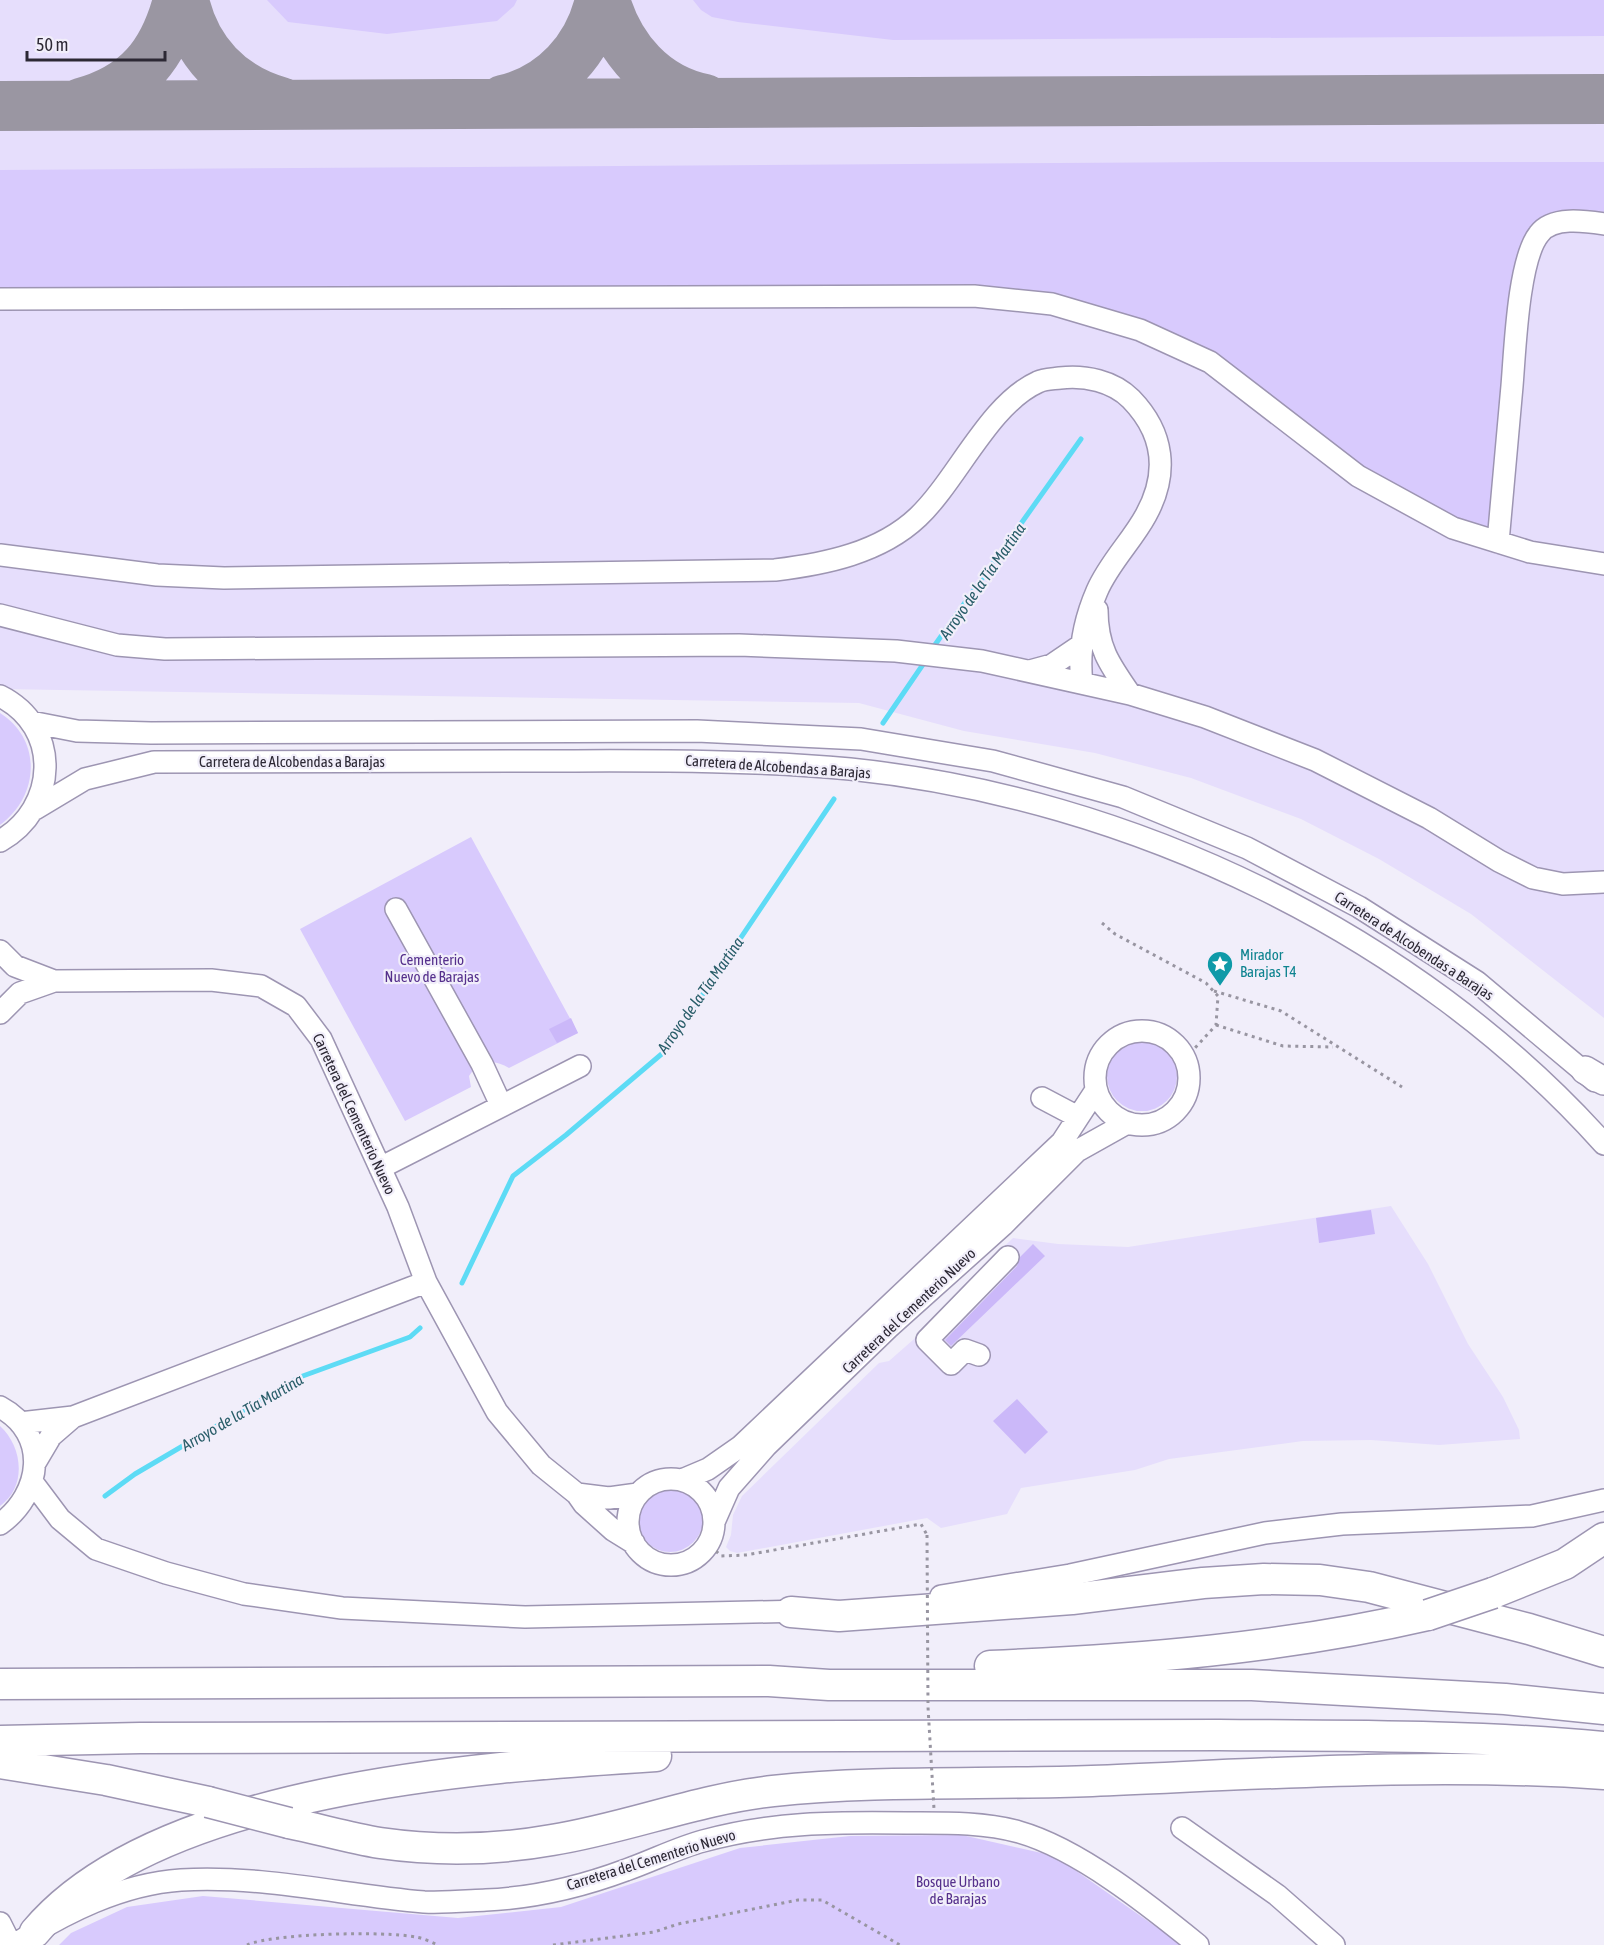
<svg xmlns="http://www.w3.org/2000/svg" width="1604" height="1945" font-family="'Asap Condensed',sans-serif">
<style>
.built{fill:#e6defc}
.green{fill:#d8cafd}
.lines{fill:none;stroke-linecap:round;stroke-linejoin:round}
.stream{stroke:#5ddbf5;stroke-width:5}
.taxiway{stroke:#9a96a2;stroke-width:50}
.building{fill:#cbb8f9}
.minor-casing{stroke:#9d95b2;stroke-width:24}
.major-casing{stroke:#9d95b2;stroke-width:30}
.highway-casing{stroke:#9d95b2;stroke-width:33}
.path{stroke:#9895a1;stroke-width:3;stroke-dasharray:3 4.5;stroke-linecap:butt}
.minor{stroke:#fff;stroke-width:21}
.major{stroke:#fff;stroke-width:27}
.highway{stroke:#fff;stroke-width:30}
.highway-bridge-casing{stroke:#9d95b2;stroke-width:33;stroke-linecap:butt}
.path-bridge{stroke:#9895a1;stroke-width:3;stroke-dasharray:3 4.5;stroke-linecap:butt}
.highway-bridge{stroke:#fff;stroke-width:30}
.labels{text-anchor:middle;stroke-width:4.5;stroke-linejoin:round;paint-order:stroke}
.street-label{font-size:15px;fill:#2c2834;stroke:#f1eefa}
.culture-label{font-size:15px;fill:#0d838f;stroke:#f1eefa;text-anchor:start}
.park-label{font-size:15px;fill:#55308c;stroke:#f1eefa}
.water-label{font-size:16px;font-style:italic;fill:#295d69;stroke:#f1eefa}
</style>
<rect width="100%" height="100%" fill="#f1eefa"/>
<!-- built -->
<path class="built" d="M0,0H1604V1018L1471,914L1379,859L1301,819L1191,778L1095,753L964,731L859,703L0,689Z
M1391,1206L1428,1264L1468,1344L1503,1397L1519,1430L1520,1439L1439,1445L1371,1440L1303,1441L1169,1459L1135,1470L1021,1488L1007,1514L941,1528L927,1518L737,1553L730,1551L726,1547L731,1535L733,1515L742,1496L879,1363L889,1361L954,1304L960,1289L1013,1238L1058,1244L1128,1247Z"/>
<!-- green -->
<path class="green" d="M267,0H517L514,6L497,21L387,34L288,22Z
M693,0H1604V36L893,40L738,22L712,17L701,10Z
M1224,162H1604V224L1539,233L1498,542L1358,476L1210,362L1052,304L0,299V170Z
M0,713C43,740 39,797 0,825Z
M471,837L578,1033L509,1068C494,1059 479,1060 469,1076L471,1087L405,1121L300,929Z
M1107 1076a35 35 0 1 1 70 0a35 35 0 1 1-70 0Z
M0,1426C23,1447 27,1487 0,1506Z
M637 1519a33 33 0 1 1 66 0a33 33 0 1 1-66 0Z
M962,1835L1055,1856L1182,1945H59L71,1933L127,1907L203,1896L458,1918L561,1907L740,1848L850,1836Z"/>
<g class="lines">
<!-- stream -->
<path class="stream" d="M932,649L1081,439
M883,723L926,660
M462,1283L513,1176L566,1135L664,1052L834,799
M105,1496L135,1474L300,1377L410,1337L420,1328"/>
<!-- taxiway -->
<path class="taxiway" d="M184,0C195,51 230,88 281,102
M605,0C619,49 654,89 705,99
M503,100C553,89 589,49 600,0
M81,103C137,88 164,54 178,0
M0,106L1604,99"/>
</g>
<!-- building -->
<path class="building" d="M571,1018L578,1033L557,1043L549,1029Z
M1371,1210L1375,1234L1319,1243L1316,1218Z
M1033,1244L1045,1256L951,1346L945,1340L1017,1266L1020,1257Z
M1017,1399L1048,1432L1025,1454L993,1421Z"/>
<g class="lines">
<!-- minor casing -->
<g class="minor-casing">
<path id="minor" d="M0,299L974,296L1052,304L1140,330L1210,362L1358,476L1453,528L1530,552L1604,564
M1498,542C1503,490 1507,438 1512,386C1515,351 1518,260 1539,234C1552,216 1585,221 1604,224
M0,555L157,575L224,578L775,570C825,564 880,553 918,517C957,480 989,404 1038,382C1044,379 1053,379 1060,378C1085,375 1113,381 1131,399C1164,433 1169,473 1146,515C1132,541 1109,563 1097,591C1084,621 1078,651 1082,683
M1097,610C1097,647 1109,664 1130,694
M0,615L117,645L165,649L739,645L896,651L982,661L1130,694L1205,717L1315,760L1429,818L1499,861L1533,878L1563,884L1604,882
M1030,671L1052,665L1080,646
M0,696C62,727 58,808 0,841
M31,722L77,731L151,733L697,731L861,739L993,761L1123,797L1247,848L1359,907L1477,982L1595,1081
M35,809L85,779L154,762C279,762 404,761 529,761C636,761 743,759 850,769C1131,798 1415,933 1604,1144
M396,909L482,1064L501,1105
M0,951L15,966L54,981
M0,1013L20,993L54,981L211,980L261,986L296,1006L321,1039L398,1207L426,1282L497,1412L541,1465L577,1494L584,1504L613,1530L634,1543
M1095 1078a47 47 0 1 1 94 0a47 47 0 1 1-94 0Z
M1042,1098L1078,1117
M380,1168L580,1066
M979,1355L965,1350L951,1364L927,1340L1008,1257
M0,1407C50,1434 42,1494 0,1524
M20,1423L73,1417L426,1282
M35,1463L51,1436L73,1417
M628 1522a43 43 0 1 1 86 0a43 43 0 1 1-86 0Z
M682,1480L708,1469L741,1446L1062,1142L1096,1090
M33,1483L60,1519L96,1549L166,1573L244,1594L342,1608L525,1617L803,1611
M577,1494L609,1498L638,1494
M714,1522L729,1488L766,1446L888,1328L1003,1225L1077,1151L1127,1123
M941,1596L1070,1575L1265,1533L1342,1524L1532,1516L1604,1500
M1182,1828L1277,1895L1334,1945
M0,1923L11,1945
M14,1945C64,1913 121,1884 181,1880C262,1875 343,1895 424,1902C444,1903 466,1901 486,1900C533,1898 583,1886 626,1870C652,1861 677,1848 703,1841C772,1822 835,1822 907,1823C943,1823 984,1822 1019,1832C1079,1849 1150,1906 1198,1945"/>
</g>
<!-- major casing -->
<g class="major-casing">
<path id="major" d="M1585,1070L1604,1081"/>
</g>
<!-- highway casing -->
<g class="highway-casing">
<path id="highway" d="M1493,1593L1565,1564L1604,1538
M791,1612L839,1616L1072,1599L1203,1583L1264,1579L1320,1580L1369,1587L1529,1629L1604,1652
M990,1666C1137,1660 1285,1648 1428,1615
M0,1684L769,1681L829,1685H1252L1505,1699L1604,1709
M0,1741L140,1738L1219,1735C1347,1736 1476,1735 1604,1747
M0,1763L106,1780L208,1802
M289,1823C319,1829 349,1838 380,1843C436,1851 496,1850 552,1840C627,1828 698,1799 773,1791C876,1780 987,1785 1092,1781C1262,1774 1433,1762 1604,1774
M35,1932C156,1788 479,1767 656,1756"/>
</g>
<!-- path -->
<path class="path" d="M1102,923L1115,934L1206,983L1218,996L1216,1025L1185,1059
M1214,991L1281,1011L1402,1087
M1216,1025L1283,1046L1333,1047
M716,1551L721,1556L746,1555L921,1524L927,1535
M247,1945C274,1933 385,1931 416,1937C423,1938 431,1942 438,1945
M553,1945L654,1932L678,1924L798,1900H822L900,1945"/>
<!-- minor -->
<use href="#minor" class="minor"/>
<!-- major -->
<use href="#major" class="major"/>
<!-- highway -->
<use href="#highway" class="highway"/>
<!-- highway-bridge casing -->
<g class="highway-bridge-casing">
<path id="highway-bridge" d="M1428,1615L1493,1593
M208,1802L289,1823"/>
</g>
<!-- path-bridge -->
<path class="path-bridge" d="M927,1535L928,1707L934,1809"/>
<!-- highway-bridge -->
<use href="#highway-bridge" class="highway-bridge"/>
</g>
<!-- icons -->
<defs>
<g id="sight-pin" transform="scale(1.35)"><path d="M0 17L-7.5 6A9.5 9.5 0 1 1 7.5 6Z" fill="#0f9aa8" stroke="#f1eefa"/><path d="M0-6L1.8-2.2L6-1.7L2.9 1.2L3.7 5.4L0 3.3L-3.7 5.4L-2.9 1.2L-6-1.7L-1.8-2.2Z" fill="#fff"/></g>
</defs>
<g fill-rule="evenodd">
<use href="#sight-pin" x="1220" y="964"/>
</g>
<g class="labels">
<!-- street labels -->
<g class="street-label">
<text x="292" y="767">Carretera de Alcobendas a Barajas</text>
<text transform="translate(778 767) rotate(4)" y="5">Carretera de Alcobendas a Barajas</text>
<text transform="translate(1414 946) rotate(33)" y="5">Carretera de Alcobendas a Barajas</text>
<text transform="translate(354 1114) rotate(65)" y="5">Carretera del Cementerio Nuevo</text>
<text transform="translate(909 1311) rotate(-43)" y="5">Carretera del Cementerio Nuevo</text>
<text transform="translate(651 1860) rotate(-17)" y="5">Carretera del Cementerio Nuevo</text>
</g>
<!-- culture labels -->
<g class="culture-label">
<text x="1240" y="960">Mirador<tspan x="1240" dy="17">Barajas T4</tspan></text>
</g>
<!-- park labels -->
<g class="park-label">
<text x="432" y="965">Cementerio<tspan x="432" dy="17">Nuevo de Barajas</tspan></text>
<text x="958" y="1887">Bosque Urbano<tspan x="958" dy="17">de Barajas</tspan></text>
</g>
<!-- water labels -->
<g class="water-label">
<text transform="translate(982 581) rotate(-55)" y="6">Arroyo de la Tía Martina</text>
<text transform="translate(700 995) rotate(-55)" y="6">Arroyo de la Tía Martina</text>
<text transform="translate(242 1412) rotate(-30)" y="6">Arroyo de la Tía Martina</text>
</g>
</g>
<!-- scale -->
<path d="M27 51v9h138v-9" fill="none" stroke="#2c2834" stroke-width="3"/>
<text x="36" y="51" font-size="18" fill="#2c2834" stroke="#f1eefa" stroke-width="4.5" paint-order="stroke">50 m</text>
</svg>
